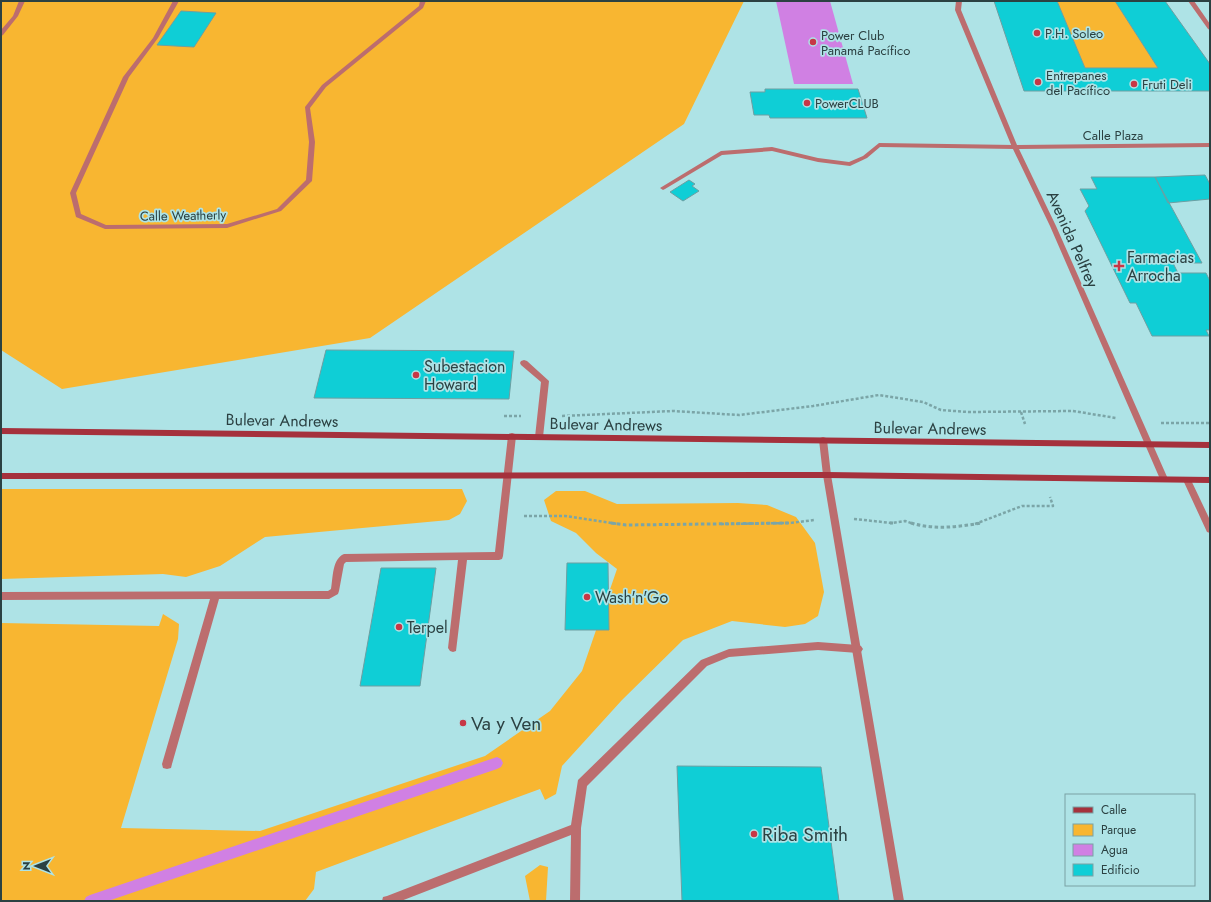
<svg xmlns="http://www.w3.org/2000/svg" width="1211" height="902" font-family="Jost,sans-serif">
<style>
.green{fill:#f8b631}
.water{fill:#d080e3}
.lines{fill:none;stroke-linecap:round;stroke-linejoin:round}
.stream{fill:#d080e3;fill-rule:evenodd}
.building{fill:#0fced6;stroke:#6c9fa2}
.path-far1{stroke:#7ba5a7;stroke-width:2.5;stroke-dasharray:3 2;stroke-linecap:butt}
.path{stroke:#7ba5a7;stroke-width:3;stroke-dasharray:3.5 2.5;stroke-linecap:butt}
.service{fill:#bc6d6e;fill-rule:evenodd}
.minor{fill:#bc6d6e;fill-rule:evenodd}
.secondary{fill:#a5313c;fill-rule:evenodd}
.poi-dot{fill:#c73746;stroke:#aee3e6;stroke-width:1.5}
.labels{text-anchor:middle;stroke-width:3.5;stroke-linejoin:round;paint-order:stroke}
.far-poi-label{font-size:13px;fill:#2b4142;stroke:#aee3e6;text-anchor:start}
.far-street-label{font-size:13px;fill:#2b4142;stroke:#aee3e6}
.street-label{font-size:16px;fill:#2b4142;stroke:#aee3e6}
.poi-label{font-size:16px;fill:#2b4142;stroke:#aee3e6;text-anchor:start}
.near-poi-label{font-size:19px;fill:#2b4142;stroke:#aee3e6;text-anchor:start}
</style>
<rect width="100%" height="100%" fill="#aee3e6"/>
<!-- green -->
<path class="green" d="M1,1H744L684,124L370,338L62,389L1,350Z
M1057,1H1115L1158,68H1085Z
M1,489H462L467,501L460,514L449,520L265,537L220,566L186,577L163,574L1,579Z
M556,491H585L617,504L738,503L767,505L796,517L815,543L824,592L818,616L805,624L785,627L732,621L683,640L622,700L562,766L556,794L545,800L540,789L316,872L314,889L305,901H1V623L159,626L163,614L179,624L178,639L121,828L260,831L485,756L550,711L582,671L617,569L596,553L576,533L551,521L544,500Z
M540,865L548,867L546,901H530L525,876Z"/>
<!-- water -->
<path class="water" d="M776,1H830L853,84H794Z"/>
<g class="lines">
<!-- stream -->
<path class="stream" d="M497,757L501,759L503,763L501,767L497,769L108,901H84L86,897L90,895Z"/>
</g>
<!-- building -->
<path class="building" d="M994,1H1057L1085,68H1158L1115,1H1165L1210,64V91H1024Z
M181,11L216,13L194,47L157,45Z
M765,89H858L867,118H770L769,115H754L750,92H765Z
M1205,175L1210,184V199L1168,203L1155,177Z
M1091,177H1155L1202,263H1173L1178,273H1206L1210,281V330H1206L1209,336H1152L1136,303H1130L1085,211L1089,206L1080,189H1097Z
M689,180L695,184L692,186L699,191L683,201L670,192Z
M326,350L514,351L509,399L314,398Z
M567,563H608L609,630H565Z
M381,568H436L420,686H360Z
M677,766L821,767L839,901H682Z"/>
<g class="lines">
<!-- path-far1 -->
<path class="path-far1" d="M1021,412L1025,424
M504,416H521
M562,416L673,411L739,415L813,406L879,395L923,402L941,410L968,412L1073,411L1116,418
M1161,423H1210
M524,516H565L618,524
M854,519L892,523L905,521L914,524
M721,524L790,523L814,520
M975,524L1022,506H1053L1050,497"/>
<!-- path -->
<path class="path" d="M611,523L626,525L791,523
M890,523H893
M911,523C934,530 958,527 981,523"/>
<!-- service -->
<path class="service" d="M879,143L1015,145L1018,147L1015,149L880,147L867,158L850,166L818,162L772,151L722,155L665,189L663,190L660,188L721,151L772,147L818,158L849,162L863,156Z
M524,360L527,361L549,381L543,437L542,439H536L535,437L541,382L521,365L520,363L521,361Z
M512,433L515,434L516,436L503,556L502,559L499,560H467L456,651L453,652L450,651L448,648L458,560L346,562L344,564L339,591L338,594L329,599H219L172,764L171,768L167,769L163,768L162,764L210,599L1,600V592L328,591L331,589C333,578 332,559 344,554L495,552L508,436L509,434Z
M1187,477L1190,478L1210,520V533L1207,532L1183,480L1184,478Z
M818,642L858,645L861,646L863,649L861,652L858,653L818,650L729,657L707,666L587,786L581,828L580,901H570L571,835L401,901H382L383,897L387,896L571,825L578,780L701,660L729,649Z"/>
<!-- minor -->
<path class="minor" d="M19,1H25L18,16L3,35L1,36V30L13,16Z
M173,1H179L158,38L129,77L76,193L81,214L106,225L227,224L277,209L306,180L309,142L305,107L322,85L419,6L420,1H426L423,8L326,87L310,108L315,142L312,181L281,211L227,228L105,229L76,217L70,193L123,77L153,38Z
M956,1H962L961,10L1017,145L1210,143V147L1019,149L1056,226L1168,479L1167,481H1161L1160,479L1050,226L1012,147L955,10Z
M1188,1H1194L1210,24V30L1208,29Z
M823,437L826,438L827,440L831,475L904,901H894L823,475L819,440L820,438Z"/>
<!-- secondary -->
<path class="secondary" d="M1,428L1210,442V448L1,434Z
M827,472L1210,477V483L827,478L1,479V473Z"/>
</g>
<!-- markers -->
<g class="poi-dot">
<circle cx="1037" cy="33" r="4"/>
<circle cx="813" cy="42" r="4"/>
<circle cx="1038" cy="82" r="4"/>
<circle cx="1134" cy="84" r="4"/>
<circle cx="807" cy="103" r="4"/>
<path d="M1117 260h4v4h4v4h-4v4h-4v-4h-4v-4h4z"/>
<circle cx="416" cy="375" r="4"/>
<circle cx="587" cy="597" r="4"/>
<circle cx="399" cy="627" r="4"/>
<circle cx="463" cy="723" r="4"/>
<circle cx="754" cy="834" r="4"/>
</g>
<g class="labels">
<!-- far-poi labels -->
<g class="far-poi-label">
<text x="1045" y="38">P.H. Soleo</text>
<text x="821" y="40">Power Club<tspan x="821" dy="15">Panamá Pacífico</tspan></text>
<text x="1046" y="80">Entrepanes<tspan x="1046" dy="15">del Pacífico</tspan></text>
<text x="1142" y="89">Fruti Deli</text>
<text x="815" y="108">PowerCLUB</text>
</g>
<!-- far-street labels -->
<g class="far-street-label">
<text x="1113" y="140">Calle Plaza</text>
<text transform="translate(183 215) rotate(-1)" y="5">Calle Weatherly</text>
</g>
<!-- street labels -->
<g class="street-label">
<text transform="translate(1073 239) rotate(66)" y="6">Avenida Pelfrey</text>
<text transform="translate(282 420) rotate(1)" y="6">Bulevar Andrews</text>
<text transform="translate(606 424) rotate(1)" y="6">Bulevar Andrews</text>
<text transform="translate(930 428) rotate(1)" y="6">Bulevar Andrews</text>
</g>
<!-- poi labels -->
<g class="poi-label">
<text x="1127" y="263">Farmacias<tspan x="1127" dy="18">Arrocha</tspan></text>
<text x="424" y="372">Subestacion<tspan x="424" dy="18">Howard</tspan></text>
<text x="595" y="603">Wash'n'Go</text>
<text x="407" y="633">Terpel</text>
</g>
<!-- near-poi labels -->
<g class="near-poi-label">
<text x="471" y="730">Va y Ven</text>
<text x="762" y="841">Riba Smith</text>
</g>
</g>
<!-- border -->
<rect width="1211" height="902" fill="none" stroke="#2b4142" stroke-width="4"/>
<!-- legend -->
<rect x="1065" y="794" width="130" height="92" fill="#aee3e6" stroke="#7aa2a4"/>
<rect x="1073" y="807" width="20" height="6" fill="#a5313c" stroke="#7aa2a4"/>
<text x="1101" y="814" font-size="12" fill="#2b4142">Calle</text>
<rect x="1073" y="824" width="20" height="12" fill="#f8b631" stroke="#7aa2a4"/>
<text x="1101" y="834" font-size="12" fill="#2b4142">Parque</text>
<rect x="1073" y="844" width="20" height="12" fill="#d080e3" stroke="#7aa2a4"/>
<text x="1101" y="854" font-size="12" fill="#2b4142">Agua</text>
<rect x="1073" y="864" width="20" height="12" fill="#0fced6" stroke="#7aa2a4"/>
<text x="1101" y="874" font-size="12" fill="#2b4142">Edificio</text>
<!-- north arrow -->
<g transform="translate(36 866) rotate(270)" stroke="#aee3e6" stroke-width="3" paint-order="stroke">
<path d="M0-3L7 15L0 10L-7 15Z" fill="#2b4142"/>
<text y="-6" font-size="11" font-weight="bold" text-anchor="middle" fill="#2b4142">N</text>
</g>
</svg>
